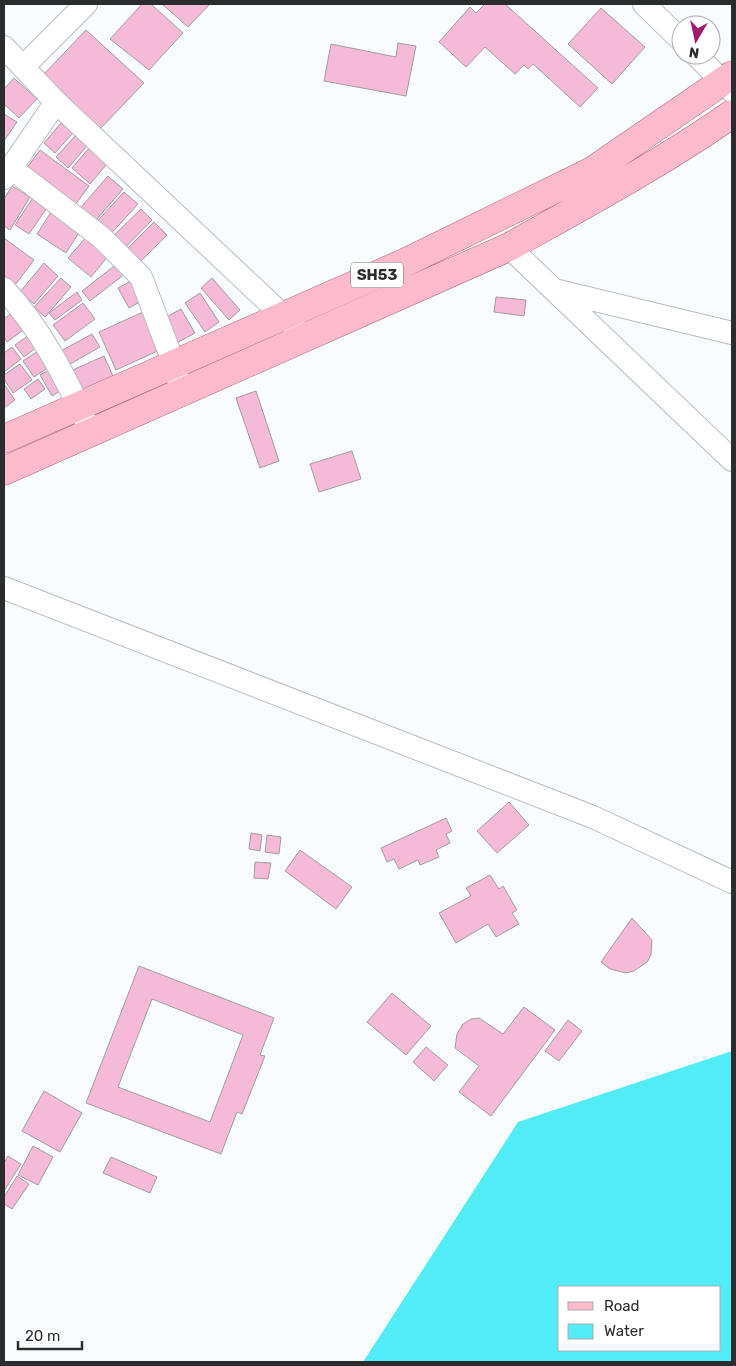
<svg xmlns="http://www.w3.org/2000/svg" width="736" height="1366" font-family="Rubik,sans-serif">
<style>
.water{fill:#51ecf5;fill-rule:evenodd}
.building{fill:#f4bad7;stroke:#a39da0;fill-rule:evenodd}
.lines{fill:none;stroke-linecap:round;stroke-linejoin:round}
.minor-casing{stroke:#b9bdc1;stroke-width:24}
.primary-casing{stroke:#b16c80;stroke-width:29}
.minor{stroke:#fff;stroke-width:22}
.primary{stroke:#fbbbcd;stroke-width:28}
.labels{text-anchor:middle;stroke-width:4;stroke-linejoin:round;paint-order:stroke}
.shield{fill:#fff;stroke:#6b6b6d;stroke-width:1}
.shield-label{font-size:15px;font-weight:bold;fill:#2b2c2e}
</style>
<rect width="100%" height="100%" fill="#f9fcfe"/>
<!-- water -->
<path class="water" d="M732,1051V1362H363L518,1122ZM560,1287H720V1350H560Z"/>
<!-- building -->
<path class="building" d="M142,4H151L183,33L149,70L110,39Z
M162,4H210L188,27Z
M485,4H505L598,88L580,107L533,64L528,69L524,65L515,74L485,47L466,67L439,42L470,7L476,13Z
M601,8L645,47L612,84L568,44Z
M86,30L144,83L100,129L43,75Z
M398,43L416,46L406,96L324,81L331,44L396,57Z
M14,78L37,99L19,118L4,104V89Z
M4,114L17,122L4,141Z
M61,123L73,133L55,153L44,143Z
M75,136L87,146L68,168L56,157Z
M89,148L107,164L90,184L72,168Z
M40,150L89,186L72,209L23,173Z
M108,176L123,189L91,226L76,213Z
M12,186L30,197L10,230L4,226V199Z
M124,192L138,204L107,238L93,226Z
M34,196L49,205L29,234L15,225Z
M53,209L82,228L66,253L37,234Z
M141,209L152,220L120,253L108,241Z
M154,222L167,235L135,267L122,254Z
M87,236L109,255L91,277L68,258Z
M4,238L34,260L15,285L4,276Z
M44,263L58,276L34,304L20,292Z
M118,263L126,273L90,301L82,291Z
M61,278L71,287L45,317L34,307Z
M137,278L147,298L129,308L118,288Z
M212,278L240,310L229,320L201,288Z
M77,292L82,300L55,320L49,313Z
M200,293L219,322L205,332L185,303Z
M496,297L526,300L524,316L494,312Z
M83,303L95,319L65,341L53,325Z
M181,309L195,333L173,345L159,321Z
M14,311L26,328L7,342L4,337V319Z
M145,311L162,349L116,370L99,332Z
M92,334L100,347L65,367L57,353Z
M29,335L37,347L24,357L15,345Z
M12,347L21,359L4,372V353Z
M41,349L52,365L34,377L23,361Z
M104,356L113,376L75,393L66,373Z
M20,364L32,380L13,393L4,379V375Z
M56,366L68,386L52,396L40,375Z
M38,379L45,389L31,399L24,389Z
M4,384L15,400L4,408Z
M256,391L279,461L260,468L236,398Z
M352,451L361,479L319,492L310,464Z
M509,802L529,825L497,853L477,831Z
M446,818L452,831L446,834L450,843L436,850L439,857L420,865L418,860L399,869L394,859L387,862L381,848Z
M251,833L262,835L260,851L249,849Z
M267,835L281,837L279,854L265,852Z
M300,850L352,887L336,909L285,871Z
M255,862L271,863L268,879L254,878Z
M490,875L499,889L503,886L517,910L512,913L519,924L496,937L488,924L456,943L439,913L471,896L466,888Z
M632,918L652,940L651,955L647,962L634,971L626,973L610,969L601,962Z
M139,966L274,1018L260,1055L265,1056L242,1114L237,1112L221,1154L86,1103ZM152,999L243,1035L210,1122L118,1087Z
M392,993L431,1026L406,1055L367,1022Z
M524,1007L555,1030L491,1116L459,1092L479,1066L455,1048L457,1034L463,1024L471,1019L479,1018L503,1034Z
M568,1020L582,1031L559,1061L545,1051Z
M426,1047L448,1065L434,1081L413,1062Z
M44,1091L82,1113L60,1152L22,1131Z
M33,1146L53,1157L38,1185L18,1175Z
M8,1156L21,1164L4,1191V1163Z
M111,1157L157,1177L150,1193L103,1173Z
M17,1176L29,1184L12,1209L4,1204V1197Z"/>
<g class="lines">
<!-- minor casing -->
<g class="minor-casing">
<path id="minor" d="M644,4L681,40
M4,47L56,102L295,327
M696,55L732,91
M23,67L86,4
M11,168L101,237L141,277L172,359L182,391
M4,178L56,102
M509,247L732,460
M4,289C40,328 64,374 86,422
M554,290L732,333
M4,588L593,817L732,882"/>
</g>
<!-- primary casing -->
<g class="primary-casing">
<path id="primary" d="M4,439L404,263L592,171L732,75
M4,471L509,247C584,205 662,163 732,114"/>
</g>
<!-- minor -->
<use href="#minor" class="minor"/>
<!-- primary -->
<use href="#primary" class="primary"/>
</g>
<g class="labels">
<!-- shield labels -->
<rect class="shield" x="351" y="262.5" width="52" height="25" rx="4"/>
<g class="shield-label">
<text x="377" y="280">SH53</text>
</g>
</g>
<!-- border -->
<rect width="736" height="1366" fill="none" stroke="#2b2c2e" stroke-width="10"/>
<!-- legend -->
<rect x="558" y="1286" width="162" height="65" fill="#ffffff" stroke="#aaabab"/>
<rect x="568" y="1302" width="25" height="8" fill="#fbbbcd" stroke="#aaabab"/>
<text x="604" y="1311" font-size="15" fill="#2b2c2e">Road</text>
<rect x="568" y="1324" width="25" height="15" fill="#51ecf5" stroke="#aaabab"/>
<text x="604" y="1336" font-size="15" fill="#2b2c2e">Water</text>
<!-- north arrow -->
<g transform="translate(696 40) rotate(189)"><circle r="24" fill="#ffffff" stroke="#aaabab"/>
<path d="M0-4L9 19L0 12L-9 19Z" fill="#a11c6b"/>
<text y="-8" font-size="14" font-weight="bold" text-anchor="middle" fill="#2b2c2e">N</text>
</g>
<!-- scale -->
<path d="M18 1341v8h64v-8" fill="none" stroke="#2b2c2e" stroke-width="2.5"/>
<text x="25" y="1341" font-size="15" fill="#2b2c2e" stroke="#ffffff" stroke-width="4" paint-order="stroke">20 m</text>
</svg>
